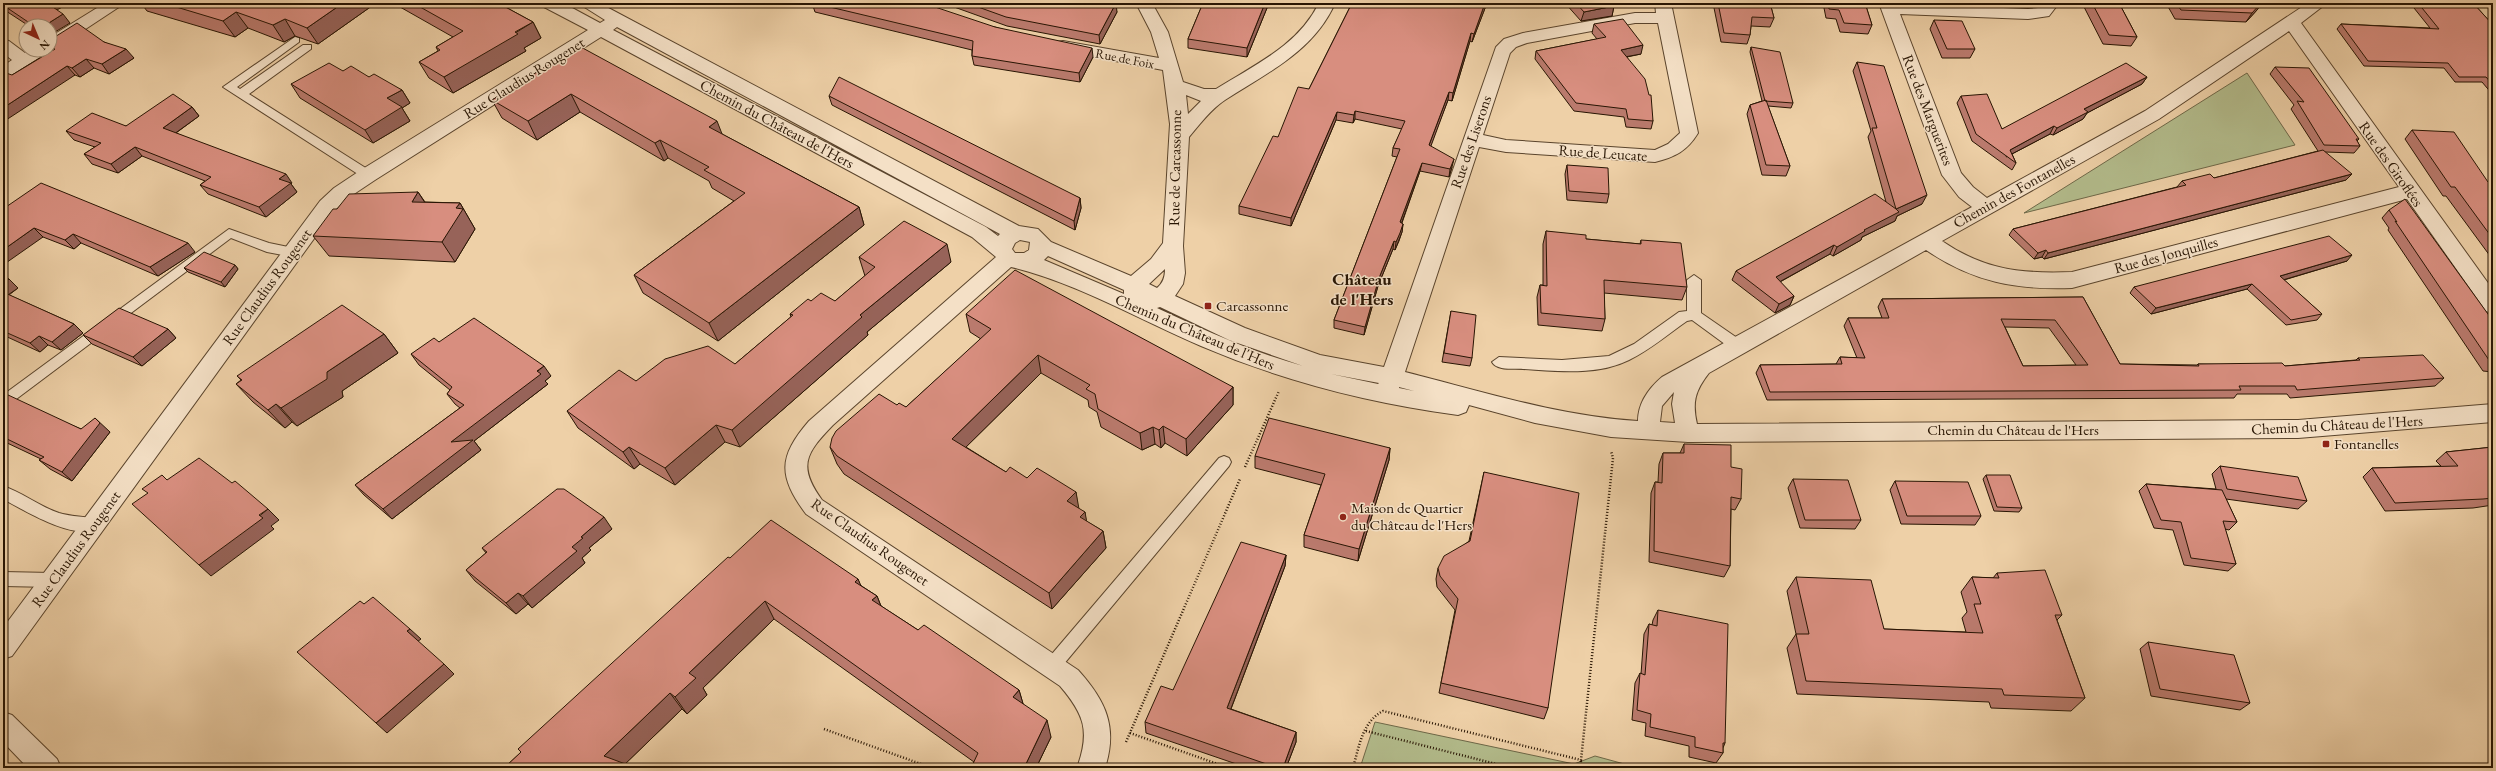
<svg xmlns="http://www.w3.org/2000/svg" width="2496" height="771" font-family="'EB Garamond',serif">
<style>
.green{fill:#b3bc8c;stroke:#6e6848}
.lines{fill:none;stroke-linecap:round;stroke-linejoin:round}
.lane-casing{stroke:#5a442c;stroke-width:2}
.street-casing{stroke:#5a442c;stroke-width:2}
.path{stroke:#281503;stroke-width:2.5;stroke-dasharray:1 2;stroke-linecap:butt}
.lane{fill:#f4e0c6;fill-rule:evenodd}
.street{fill:#f4e0c6;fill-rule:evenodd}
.wall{fill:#ba7a6d;stroke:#281503;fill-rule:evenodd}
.shaded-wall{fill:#976359;stroke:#281503}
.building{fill:#d88e7f;stroke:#281503;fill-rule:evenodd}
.poi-dot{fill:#8f2418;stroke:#f4e0c6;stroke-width:1.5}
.labels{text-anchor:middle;stroke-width:3;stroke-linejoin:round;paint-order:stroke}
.far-street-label{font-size:13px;fill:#281503;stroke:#f4e0c6}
.street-label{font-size:15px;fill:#281503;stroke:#f4e0c6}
.poi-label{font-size:15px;fill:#281503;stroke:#f4e0c6;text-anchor:start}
.quarter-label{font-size:17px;font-weight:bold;fill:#281503;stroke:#f4e0c6}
</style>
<rect width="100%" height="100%" fill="#eed0a7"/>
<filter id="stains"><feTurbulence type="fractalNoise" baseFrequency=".005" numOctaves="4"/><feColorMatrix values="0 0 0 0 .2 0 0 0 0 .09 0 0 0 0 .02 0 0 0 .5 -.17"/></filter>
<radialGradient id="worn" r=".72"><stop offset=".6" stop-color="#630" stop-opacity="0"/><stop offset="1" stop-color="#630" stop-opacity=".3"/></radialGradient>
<!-- green -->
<path class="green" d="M2247,73L2295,145L2024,213Z
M1375,722L1574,764L1595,756L1639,768H1360Z"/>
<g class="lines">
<!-- lane casing -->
<g class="lane-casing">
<path id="lane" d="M295,37L299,38V42L237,87L240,89L303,45H311V49L249,94L372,172L374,175L372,178H364L223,87Z
M229,229L269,243L298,249L299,252L293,257L267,252L231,238L3,409V395Z
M1694,275L1701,280V313L1743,342L1745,346L1743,350H1733L1692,320L1687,321C1668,334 1650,350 1629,360C1597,376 1557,371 1523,369C1514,368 1497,371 1492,362L1499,357L1562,360L1609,356L1634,344L1679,312L1687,311V280Z
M1224,456L1229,458L1231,462L1229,466L1058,671L1052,673L1046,671L1044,666L1046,661L1219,458Z
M3,486C23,493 39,506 59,513C72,517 86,516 98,520L101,525L98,530C71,539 27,512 3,499Z
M3,572L52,573L58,575L60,580L58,585L52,587L3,586Z"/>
</g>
<!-- street casing -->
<g class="street-casing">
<path id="street" d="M105,3H125L31,65L3,80V66L12,60L3,53V40L9,41L25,53L29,50H50V37Z
M542,3H563L600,23L605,20L578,3H599L1019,226L1038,229L1051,242L1131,276L1151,259L1163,243L1170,124L1163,70L1057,50L1054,46L1057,42L1063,41L1159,58L1151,32L1136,3H1152L1168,32L1183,82L1204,89H1216C1254,65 1298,46 1319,3H1335C1314,51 1267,73 1225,100C1211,109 1200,124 1189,137L1183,246L1185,273L1183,284L1175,296L1245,328L1320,355L1384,367L1496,47L1504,39L1523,33L1635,13H1656L1655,3H1671L1698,133C1687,151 1675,157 1655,162L1506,152L1479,147L1405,372C1481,391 1558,416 1638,421C1638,403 1649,388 1662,377L1972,207L1959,197L1942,175L1879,3L2028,9L2038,8L2042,3H2059L2049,16L2028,19L1900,14L1961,173L1973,187L1987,198L2145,111L2308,3H2327L2301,23L2493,290V314L2486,311L2407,199L2072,288C2016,290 1973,282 1926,250L1709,373C1695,391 1692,402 1697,424L2298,420L2493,404V422L2298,438L1688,442L1611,437L1535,423L1469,405L1466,412L1458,415C1369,403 1283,381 1201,346C1138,319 1077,283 1011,267L833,425C806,453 797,466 822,500L1078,670C1106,701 1118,727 1105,768H1077C1090,732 1085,715 1060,686L806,514C778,476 778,457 809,421L996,257L972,237L601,37L375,180L348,198L334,211L12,656L3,659V628L320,201L334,188L361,170L588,30L544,7ZM1635,23H1658L1680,133L1668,144L1655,150L1506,140L1483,135L1510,53L1516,47L1527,43ZM617,27L1000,234L998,236L986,227L613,30ZM2289,31L2399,187L2072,272C2022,274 1984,270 1942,241L2159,119ZM1186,95L1201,101L1188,114ZM1020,240L1030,242L1029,250L1024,253H1015L1012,249L1015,243ZM1048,256L1124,290V294L1044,260ZM1165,269C1165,277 1163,283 1157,288L1149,284ZM1160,307L1229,340L1303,366C1252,352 1204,330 1157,308ZM1331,374L1379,383L1378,384ZM1399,387L1414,391L1399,388ZM1674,392L1672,404L1675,423L1660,422L1662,406Z
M3,712L12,715L57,759L61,768H28L3,742Z"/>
</g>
<!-- path -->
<path class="path" d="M1245,467L1279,391
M824,729L932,768
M1366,731L1512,768
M1130,733L1229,768
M1126,742L1240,479
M1353,768C1359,747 1362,722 1383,711L1581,760L1613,458L1611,451
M1580,768L1581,760"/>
<!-- lane -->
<use href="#lane" class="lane"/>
<!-- street -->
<use href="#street" class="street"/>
</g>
<!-- wall -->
<path class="wall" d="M3,3L57,10L70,23L50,26H29L3,9Z
M141,3H376L318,44L295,36L284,42L248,28L235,37L147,11Z
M393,3H498L533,22L541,38L524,48L526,51L453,93L429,78L419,62L438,51L436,47L453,37Z
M812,3L995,27L1093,57L1080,82L974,65L972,56V50L815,12Z
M943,3H1113L1117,12L1100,44L1007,26Z
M1203,3H1269L1247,57L1188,48V39Z
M1352,3H1487L1472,42L1470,41L1452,101L1448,100L1430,146L1452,167L1449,177L1420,171L1402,223L1403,224L1402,232L1399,241L1395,250L1393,249L1378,286L1364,335L1334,328V320L1397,157L1392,156L1393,148L1402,129L1355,119L1353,123L1336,120L1291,226L1239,214V206L1278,137L1309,89Z
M1565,3H1611L1614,6L1612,16L1581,21Z
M1713,3H1770L1774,18L1770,27L1751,26L1750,35L1747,44L1721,42Z
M1823,3H1865L1872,25L1868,34L1840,32L1836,19L1826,18Z
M2082,3H2119L2137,37L2131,46L2103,44Z
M2166,3H2263L2261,4L2257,10L2246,22L2175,19Z
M2410,3H2473L2493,25V95L2482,82H2455L2444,68L2364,66L2337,29L2341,24L2430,28Z
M1934,20L1975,49L1970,58H1942L1930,29Z
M1594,24L1641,54L1627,57L1653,121L1651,129L1626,127L1624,117L1574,111L1535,59L1536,51L1597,39L1592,33Z
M50,40L104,42L134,58L109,74L94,68L80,77L75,75H12L49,52L47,50H50Z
M579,46L722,134L859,207L864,225L718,341L643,293L634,275L734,201L712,188L709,181L668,158L664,161L580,112L537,140L502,118L492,100Z
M1751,47L1793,103L1791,108L1768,106L1790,166L1786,176L1762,175L1747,114L1750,105L1762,101L1750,52Z
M1857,62L1922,204L1897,216L1895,221L1862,237L1861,240L1833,256L1830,254L1780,282L1794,296L1790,305L1775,313L1732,280L1736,271L1886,202L1868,137L1871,131L1853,71Z
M2275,67L2359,139L2357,141L2360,146L2354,153L2325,152L2346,180L2044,259L2042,257L2034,259L2009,235L2013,229L2177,187L2182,181L2214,178L2318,151L2291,109L2294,105L2270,74Z
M343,71L369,77L402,90L410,103L402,108L410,121L373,143L300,98L291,84Z
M2147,77L2142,84L2087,113L2083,119L2053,135L2050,134L2012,154L2016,163L2012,170L1972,141L1957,103L1961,96L2002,129Z
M829,96L1080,198L1081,208L1075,230L832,105Z
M192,107L199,116L176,133L292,183L291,184L297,192L266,217L208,194L200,185L205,181L142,156L118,173L92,164L84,154L95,147L74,140L66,131L126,126Z
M2412,130L2488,182H2493V260L2446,196H2443L2405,139Z
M1567,165L1609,194L1607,203L1567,200L1565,174Z
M418,192L425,202L460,203L475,229L455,262L329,256L313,236L337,209Z
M3,209L195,252L158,276L81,243L74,249L43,237Z
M2389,210L2493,321V372L2483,371L2388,230L2389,228L2382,218Z
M1546,231L1586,239L1640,244L1641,240L1687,287L1682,300L1604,293L1605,319L1602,331L1538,325L1537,297L1540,285H1543V244Z
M859,257L951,262L867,332L868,335L740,447L725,442L675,485L640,464L634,469L578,428L567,411L636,381L735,364L791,317L790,314L811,301H835L865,276Z
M2347,261L2284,280L2322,314L2317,320L2286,325L2247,289L2151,314L2130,293L2134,287Z
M235,265L238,269L225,287L188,272L184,268Z
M3,277L9,279L18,288L9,295L74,324L83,333L61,350L48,345L40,352L3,335Z
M2083,297L2120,364L2197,365L2198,364L2285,366L2356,360L2358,358L2444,378L2435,386L2290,398L2287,394H2237L2234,398L1767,400L1756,373L1760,365L1836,364L1840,357L1857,358L1844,326L1848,318H1882L1878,307L1882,299ZM2005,327L2049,328L2076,365L2023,366Z
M1451,311L1472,358L1470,366L1442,362Z
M966,314L1233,387V405L1187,456L1165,443L1161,448L1155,444L1142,450L1101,427L1097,412L1089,407L1088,400L1041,373L966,447L1006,472L1076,492L1078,509L1085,512L1086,521L1103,531L1106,548L1052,609L844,474L837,464L830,447L897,405L906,407L981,339L970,332Z
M168,329L176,338L142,366L92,344L83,335Z
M384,334L398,353L342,391L343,397L297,426L292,422L285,428L253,402L236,384L241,380L237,376Z
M439,342L551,376L545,381L548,384L474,441L481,450L392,519L364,495L355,485L460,408L455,404L447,394L450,390L419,365L411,354Z
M3,397L81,429L110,432L72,481L50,469L39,460L41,459L3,441Z
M1684,444L1731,467L1741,499L1735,510L1731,509L1730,566L1724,577L1649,562L1651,493L1655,482H1658L1659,464L1663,453H1680Z
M2493,447V505L2473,508L2385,511L2363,477L2372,468L2441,466L2436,461L2446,452Z
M1390,448L1389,460L1358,561L1304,547V535L1321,485L1255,468V456Z
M2220,466L2307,501L2298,509L2226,499L2237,522L2229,530L2225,529L2236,564L2228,571L2184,565L2173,530L2154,528L2139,491L2146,484L2216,489L2212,474Z
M1484,472L1548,708L1544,719L1439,693L1455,610L1437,587L1436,579L1438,568L1469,541Z
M1986,475L2022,508L2019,512L1994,511L1983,479Z
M1793,479L1861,520L1855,529L1800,528L1788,488Z
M1895,481L1981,516L1975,525L1901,524L1890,490Z
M612,529L589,548L591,550L582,558L585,563L532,608L528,604L516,614L475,581L466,570L486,553L482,548Z
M1286,555L1285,566L1231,709L1296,732V742L1286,768H1248L1146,733L1145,722L1173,690Z
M730,558L858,579L860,585L877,596L881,606L918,630L1019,690L1023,704L1051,737L1036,768H971L974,762L774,619L703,688L707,695L687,714L682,709L625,764L504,768Z
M1997,573L2062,615L2057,620L2085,698L2071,711L1991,708L1989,702L1797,694L1787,648L1796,634L1787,591L1796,577L1884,629L1966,632L1962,618L1967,612L1961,592L1972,577L1993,578Z
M1658,610L1725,743L1723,748V753L1716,763L1689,757V746L1645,736L1646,723L1632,720L1635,683L1640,673L1641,674L1644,634L1649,624L1652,625L1653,620Z
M2148,642L2250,703L2240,710L2151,696L2140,649Z"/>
<!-- shaded-wall -->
<path class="shaded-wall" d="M47,3H70L53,12Z
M343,3H376L318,44L307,28Z
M1116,3L1117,12L1100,44L1099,35Z
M1265,3H1269L1247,57V48Z
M1485,3H1487L1472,42L1474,34Z
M2256,3H2263L2261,4L2257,10L2246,22L2252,13Z
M1614,6L1612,16L1581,21L1584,12Z
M236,12L248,28L235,37L223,21Z
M63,14L70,23L50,35V26H44Z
M285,19L295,36L284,42L273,25Z
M533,22L541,38L524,48L526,51L453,93L444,77Z
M1471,33L1470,41L1452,101L1453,93Z
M1643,45L1641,54L1619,58L1621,50Z
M1092,48L1093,57L1080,82L1079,73Z
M126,49L134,58L109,74L102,64Z
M86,59L94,68L80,77L72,68Z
M67,66L75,75L3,122V108Z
M2147,77L2142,84L2087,113L2083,119L2053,135L2057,128L2084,109Z
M402,90L410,103L402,108L410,121L373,143L365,130L387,98Z
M1449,92L1448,100L1428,154L1429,145Z
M571,94L580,112L537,140L528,121Z
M192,107L199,116L170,137L163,128Z
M1355,111V119L1353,123L1354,115Z
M1337,112L1336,120L1291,226V218Z
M717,121L724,139L709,127Z
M2054,126L2050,134L2006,157L2010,150Z
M660,140L668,158L664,161L655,143Z
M135,147L142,156L118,173L111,164Z
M1454,159L1452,167L1449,177L1450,169Z
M1422,163L1420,171L1399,230L1400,222Z
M286,174L292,183L291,184L297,192L266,217L259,207L279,179Z
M2352,174L2346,180L2044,259L2048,253Z
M418,192L431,212L412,202Z
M1927,195L1922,204L1897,216L1895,221L1862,237L1861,240L1833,256L1837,247L1896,209Z
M1080,198L1081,208L1075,230L1074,221Z
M460,203L475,229L455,262L442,242L456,208Z
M859,207L864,225L718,341L709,323Z
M1403,224L1402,232L1395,250L1396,242Z
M34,228L43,237L3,265V250Z
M73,234L81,243L74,249L65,240Z
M1394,241L1393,249L1378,286L1364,335L1365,327L1379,278Z
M188,243L195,252L158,276L150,267Z
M947,244L951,262L867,332L868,335L740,447L732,430L860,315Z
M1834,245L1830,254L1772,286L1776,277Z
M2046,250L2042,257L2034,259L2038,253Z
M2352,255L2347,261L2276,282L2280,276Z
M235,265L238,269L225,287L221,282Z
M9,279L18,288L5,297L3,296V283Z
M2252,284L2247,289L2151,314L2156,308Z
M1794,296L1790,305L1775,313L1779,304Z
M74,324L83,333L61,350L52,342Z
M168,329L176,338L142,366L133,357Z
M384,334L398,353L342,391L343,397L297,426L281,408L327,372Z
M39,336L48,345L40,352L30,343Z
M1038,355L1041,373L957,456L952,439Z
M544,366L551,376L545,381L548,384L474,441L481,450L392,519L383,509L451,442Z
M1233,387V405L1187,456L1186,439Z
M276,404L292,422L285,428L268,410Z
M95,418L110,432L72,481L62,472Z
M716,425L725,442L675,485L665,468Z
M1163,426L1165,443L1161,448L1159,430Z
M1153,427L1155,444L1142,450L1140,433Z
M629,447L640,464L634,469L623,452Z
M1390,448L1389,460L1358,561L1359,549Z
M1076,492L1079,509L1067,501Z
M268,509L279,520L271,526L274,529L211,576L199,565Z
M1085,512L1088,529L1080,517Z
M604,517L612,529L589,548L591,550L582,558L585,563L532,608L523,596L572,547L581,537Z
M1103,531L1106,548L1052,609L1049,593Z
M1286,555L1285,566L1227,719V708Z
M858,579L866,597L855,582Z
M518,593L528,604L516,614L506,603Z
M877,596L884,614L872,600Z
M765,601L774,619L703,688L707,695L687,714L675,697L689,673Z
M410,629L421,639L417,642L407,631Z
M444,664L454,674L387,733L376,723Z
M1019,690L1024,707L1013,697Z
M670,693L682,709L621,768L604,756Z
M1047,720L1051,737L1036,768H1024Z
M1296,732V742L1286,768H1283Z"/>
<!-- building -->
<path class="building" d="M3,3H47L63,14L44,26H34L3,5Z
M163,3H343L307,28L285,19L273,25L236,12L223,21Z
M413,3H498L533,22L515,32L518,34L444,77L419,62L440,50L436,47L463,31Z
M813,3H923L995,27L1092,48L1079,73L972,56L973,41Z
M967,3H1116L1099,35L1006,17Z
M1203,3H1265L1247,48L1188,39Z
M1352,3H1485L1474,34L1471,33L1453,93L1449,92L1429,145L1454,159L1450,169L1422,163L1400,222L1403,224L1400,233L1396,242L1394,241L1379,278L1365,327L1334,320L1400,149L1393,148L1405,121L1355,111L1354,115L1337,112L1291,218L1239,206L1273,136L1278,137L1298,87L1309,89Z
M1576,3H1611L1614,6L1584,12Z
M1718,3H1770L1774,18L1752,17L1750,35L1724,33Z
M1828,3H1865L1872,25L1844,23L1839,10L1829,9Z
M2092,3H2119L2137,37L2109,35Z
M2176,3H2261L2252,13L2181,10Z
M2418,3H2473L2493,25V85L2486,77H2459L2448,63L2368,61L2341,24L2439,29Z
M1623,19L1643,45L1621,50L1645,79L1649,95H1651L1653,121L1628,119L1626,109L1576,103L1536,51L1606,37L1594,24Z
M1934,20L1962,21L1975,49H1947Z
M77,23L104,42L126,49L102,64L86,59L72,68L67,66L3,108V72L12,75L55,49L50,47V40Z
M579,46L717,121L709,127L859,207L709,323L634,275L745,193L704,170L709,167L660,140L655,143L571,94L528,121L492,100Z
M1751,47L1780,52L1793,103L1765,101Z
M1857,62L1884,66L1927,195L1896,209L1899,212L1864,230L1865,231L1837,247L1834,245L1776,277L1794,296L1779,304L1736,271L1875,194L1896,209L1872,128H1877Z
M329,63L343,71L351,66L369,77L374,74L402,90L387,98L402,107L365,130L291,84Z
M2126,63L2147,77L2084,109L2088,112L2057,128L2054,126L2010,150L2016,163L1976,134L1961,96L1987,94L2002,129Z
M2275,67L2309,68L2359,139H2356L2360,146L2324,145L2297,101L2304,102Z
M839,77L1080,198L1074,221L829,96Z
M173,94L192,107L163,128L286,174L279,179L291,183L259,207L200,185L211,177L135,147L111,164L84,154L101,143L66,131L92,113L126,126Z
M1766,100L1790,166L1766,165L1750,105Z
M2412,130L2454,132L2488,182H2493V239L2455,187H2451Z
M2323,150L2352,174L2048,253L2046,250L2038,253L2013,229L2186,185L2182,181L2210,174L2214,178Z
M1567,165L1608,168L1609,194L1569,191Z
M41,183L188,243L150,267L73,234L65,240L34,228L3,250V209Z
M418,192L412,202L460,203L456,208L463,209L442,242L313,236L333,209H337L349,194Z
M2405,199L2493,321V363H2491L2395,221L2397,222L2389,210Z
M904,221L947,244L860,315L862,317L732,430L716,425L665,468L629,447L623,452L567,411L619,370L636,381L665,359L708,346L735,364L793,315L790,314L808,299L811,301L821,293L835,301L875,267L859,257Z
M1546,231L1586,235V239L1641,244V240L1681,243L1687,287L1604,280L1605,319L1541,313L1540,285L1547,286Z
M2329,236L2352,255L2280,276L2322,314L2291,320L2252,284L2156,308L2134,287Z
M204,252L235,265L221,282L184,268Z
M1015,270L1233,387L1186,439L1163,426L1159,430L1153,427L1140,433L1098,409L1095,394L1086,389L1090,385L1038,355L952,439L1006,472L1010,467L1027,478L1037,468L1047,474L1076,492L1067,501L1085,512L1080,517L1103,531L1049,593L837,456L830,447L832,438L836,431L879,394L897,405L899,403L906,407L991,329L966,314Z
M3,277L9,279L3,283Z
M3,292L74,324L52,342L39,336L30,343L3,331Z
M2083,297L2120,364L2199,366L2198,364L2282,363L2285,366L2360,360L2358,358L2423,355L2444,378L2297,390L2295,386H2239L2241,390L1770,392L1760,365L1842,364L1840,357L1865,358L1848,318H1889L1882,299ZM2001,319L2055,320L2088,365L2023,366Z
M342,305L384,334L327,372V379L281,408L276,404L268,410L236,384L242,380L237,376Z
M119,308L168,329L133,357L83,335Z
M1451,311L1476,315L1472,358L1444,353Z
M474,318L544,366L537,371L541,374L451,442L473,440L383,509L355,485L464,405L447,394L452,387L411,354L434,338L439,342Z
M6,394L81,429L95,418L100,423L62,472L39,460L44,457L3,437V397Z
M1269,418L1390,448L1359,549L1304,535L1325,474L1255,456Z
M1684,444L1731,445V467L1742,469L1741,499L1731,497L1730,566L1654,551L1655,482L1662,483L1663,453H1684Z
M2493,447V498L2483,499L2395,503L2372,468L2458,466L2446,452Z
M199,458L232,483L235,481L268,509L259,515L263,518L199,565L132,504L148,493L142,489L162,475L167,480Z
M2220,466L2298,477L2307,501L2227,489Z
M1484,472L1579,493L1548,708L1441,683L1458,599L1440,576L1438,568L1444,556L1470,541Z
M1986,475H2010L2022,508L1997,507Z
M1793,479L1848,480L1861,520H1805Z
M1895,481L1968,482L1981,516H1907Z
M2146,484L2222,490L2237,522L2223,521L2236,564L2191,558L2181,522L2161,520Z
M557,489H564L604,517L581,537L583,538L572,547L577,551L523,596L518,593L506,603L466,570L487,552L482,548Z
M771,520L858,579L855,582L877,596L872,600L918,630L924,625L1019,690L1013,697L1047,720L1024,768H971L978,753L765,601L689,673L696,678L675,697L670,693L604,756L636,768H504L521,752L518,749L728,557L730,558Z
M1241,542L1286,555L1227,708L1296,732L1283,768H1278L1145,722L1161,686L1173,690Z
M2045,570L2062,615H2055L2085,698L2004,695L2002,689L1806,681L1796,634H1809L1796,577L1871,580L1884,629L1983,633L1974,604H1981L1972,577L1999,578L1997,573Z
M373,597L410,629L407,631L444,664L376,723L297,652L360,601L364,604Z
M1658,610L1728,624L1725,743H1723V753L1695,747V737L1650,727L1651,714L1637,710L1640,673L1645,675L1649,624L1657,626Z
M2148,642L2234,655L2250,703L2160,689Z"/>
<!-- markers -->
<g class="poi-dot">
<rect x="1204" y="302" width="8" height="8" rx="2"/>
<rect x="2322" y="440" width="8" height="8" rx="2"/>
<circle cx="1343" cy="517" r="4"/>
</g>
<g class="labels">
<!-- far-street labels -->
<g class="far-street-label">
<text transform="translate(1125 58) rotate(11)" y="5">Rue de Foix</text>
</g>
<!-- street labels -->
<g class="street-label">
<text transform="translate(524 78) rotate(-32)" y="5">Rue Claudius Rougenet</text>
<text transform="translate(1928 110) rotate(69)" y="5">Rue des Marguerites</text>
<text transform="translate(777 124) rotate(28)" y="5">Chemin du Château de l'Hers</text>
<text transform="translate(1471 142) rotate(-71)" y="5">Rue des Liserons</text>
<text transform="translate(1603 153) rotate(4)" y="5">Rue de Leucate</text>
<text transform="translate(2391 164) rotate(55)" y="5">Rue des Giroflées</text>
<text transform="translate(1175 168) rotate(-89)" y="5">Rue de Carcassonne</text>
<text transform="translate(2014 191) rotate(-29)" y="5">Chemin des Fontanelles</text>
<text transform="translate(2166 255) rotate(-15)" y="5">Rue des Jonquilles</text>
<text transform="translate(267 287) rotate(-54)" y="5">Rue Claudius Rougenet</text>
<text transform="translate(1195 332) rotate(23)" y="5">Chemin du Château de l'Hers</text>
<text transform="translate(2337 425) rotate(-3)" y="5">Chemin du Château de l'Hers</text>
<text x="2013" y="435">Chemin du Château de l'Hers</text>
<text transform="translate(870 542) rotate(35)" y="5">Rue Claudius Rougenet</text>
<text transform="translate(76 549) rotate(-54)" y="5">Rue Claudius Rougenet</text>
</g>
<!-- poi labels -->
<g class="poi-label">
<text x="1216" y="311">Carcassonne</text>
<text x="2334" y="449">Fontanelles</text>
<text x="1351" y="513">Maison de Quartier<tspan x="1351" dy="17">du Château de l'Hers</tspan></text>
</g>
<!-- quarter labels -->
<g class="quarter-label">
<text x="1362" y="285">Château<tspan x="1362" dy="20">de l'Hers</tspan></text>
</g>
</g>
<!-- margin -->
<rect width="2496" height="771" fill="none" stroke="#eed0a7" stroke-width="16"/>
<rect x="4" y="4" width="2488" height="763" fill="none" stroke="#281503" stroke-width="2"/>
<rect x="8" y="8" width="2480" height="755" fill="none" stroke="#281503"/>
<!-- north arrow -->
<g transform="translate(38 38) rotate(136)"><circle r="19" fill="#f4e0c6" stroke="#a28f78"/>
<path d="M0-3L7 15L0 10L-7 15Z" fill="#8f2418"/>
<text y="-6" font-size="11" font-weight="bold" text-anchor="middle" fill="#281503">N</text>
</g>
<rect width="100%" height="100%" filter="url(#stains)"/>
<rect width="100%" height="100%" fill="url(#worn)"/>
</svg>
